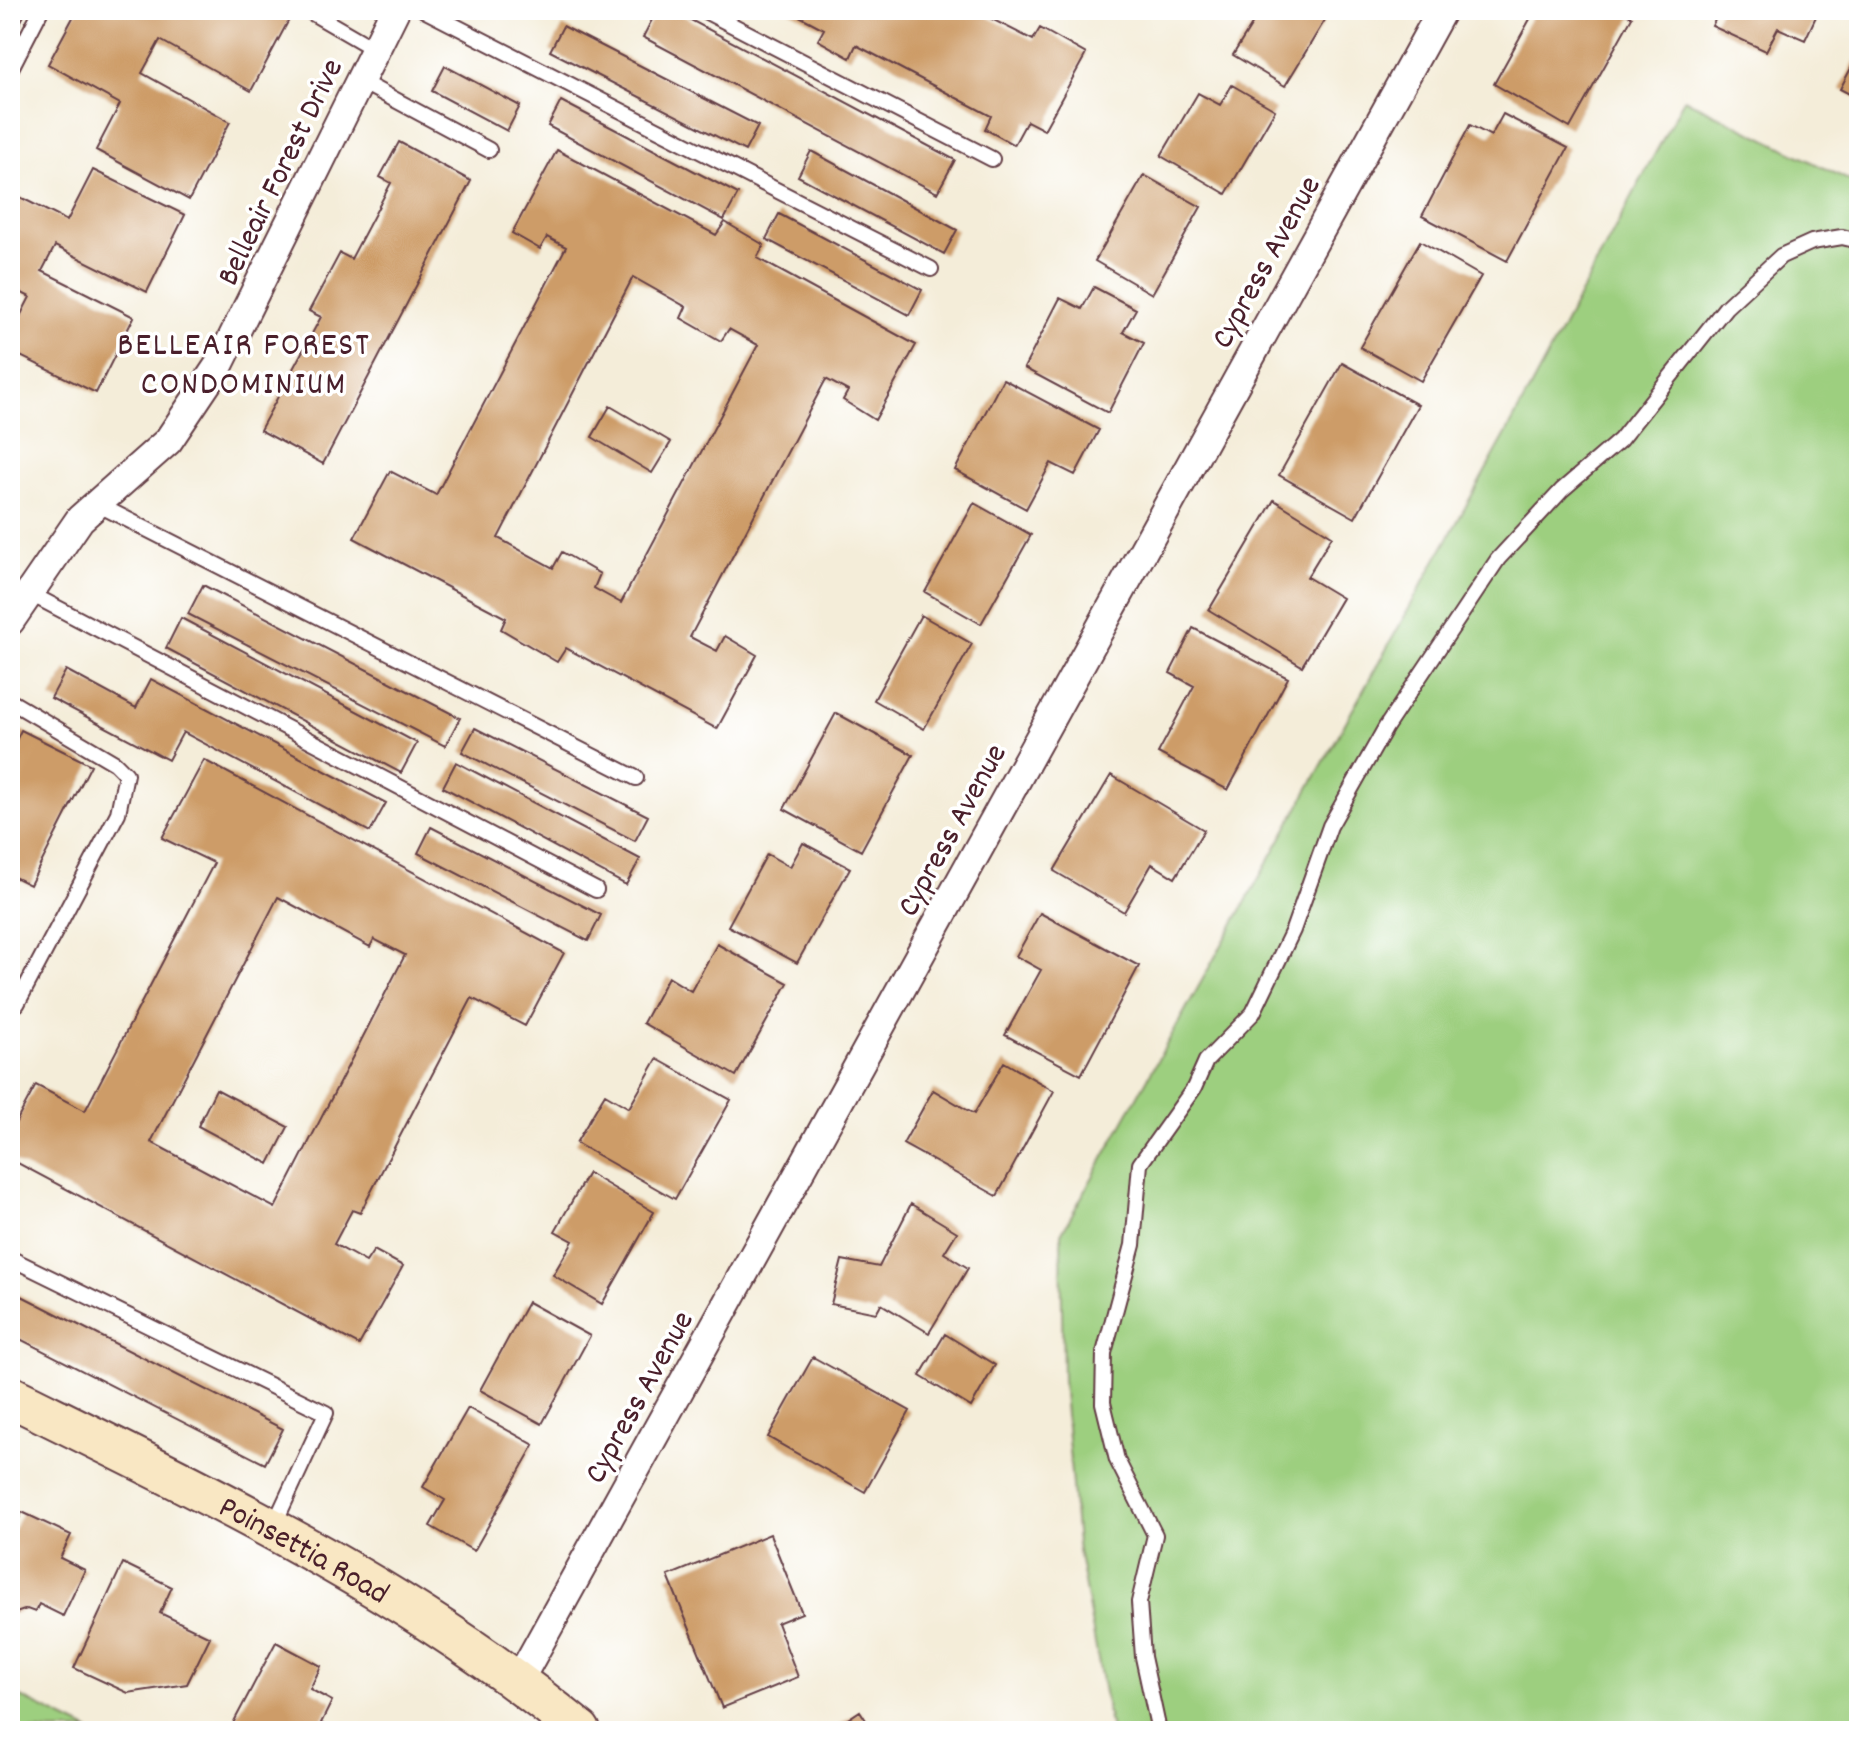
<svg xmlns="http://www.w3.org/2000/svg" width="1869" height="1741" font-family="Dekko,sans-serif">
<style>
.green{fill:#9dcf7f;stroke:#747755;stroke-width:2}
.building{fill:#cd9c67;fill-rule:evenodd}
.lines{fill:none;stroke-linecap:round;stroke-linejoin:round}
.lane-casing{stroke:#643e45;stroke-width:18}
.street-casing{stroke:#643e45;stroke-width:32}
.secondary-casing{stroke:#643e45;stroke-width:44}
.lane{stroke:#fff;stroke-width:14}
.street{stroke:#fff;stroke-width:28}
.secondary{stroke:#f9e7c3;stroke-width:40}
.labels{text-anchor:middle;stroke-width:7;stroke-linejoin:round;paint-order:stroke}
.street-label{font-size:32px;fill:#4a1f2b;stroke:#fff}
.neighbourhood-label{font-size:34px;letter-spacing:2px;fill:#4a1f2b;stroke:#fff}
</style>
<rect width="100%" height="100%" fill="#fff"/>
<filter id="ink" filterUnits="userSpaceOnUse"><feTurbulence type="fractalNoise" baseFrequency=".0125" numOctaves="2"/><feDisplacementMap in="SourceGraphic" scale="16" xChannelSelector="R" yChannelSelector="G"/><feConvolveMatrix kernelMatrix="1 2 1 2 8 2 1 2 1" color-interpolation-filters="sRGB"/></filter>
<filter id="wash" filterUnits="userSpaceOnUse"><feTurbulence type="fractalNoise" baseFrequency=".006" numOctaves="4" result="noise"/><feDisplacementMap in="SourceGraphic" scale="32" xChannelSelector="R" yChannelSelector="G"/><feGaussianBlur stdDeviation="1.8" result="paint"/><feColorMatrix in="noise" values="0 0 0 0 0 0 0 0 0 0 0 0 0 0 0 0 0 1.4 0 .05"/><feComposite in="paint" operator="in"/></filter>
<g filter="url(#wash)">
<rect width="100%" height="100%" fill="#f4edd9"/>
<!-- green -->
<path class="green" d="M1684,99L1859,185V1731H1111L1077,1544L1063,1380L1061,1234L1506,434Z
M10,1692L90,1731H10Z"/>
<g id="blocks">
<!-- building -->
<path class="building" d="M10,10H27L10,41Z
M77,10H155L162,14L164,10H279L291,16L251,91L160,40L142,73L230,122L189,200L96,150L120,104L48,64Z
M657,10H672L955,160L937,193L643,37Z
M788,10H974L1033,40L1040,28L1086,54L1044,130L1027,121L1014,145L985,129L991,116L856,45L850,58L818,40L824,29Z
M1261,10H1331L1285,86L1233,55Z
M1535,10H1619L1632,17L1570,128L1494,84Z
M1720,10H1819L1805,40L1778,28L1766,51L1712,26Z
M563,26L758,126L745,151L550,51Z
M1859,53V99L1840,89Z
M445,66L520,106L507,131L432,91Z
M1232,85L1275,110L1226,194L1161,156L1198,93L1220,105Z
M561,101L738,194L724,220L548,126Z
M1503,114L1568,148L1507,261L1422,216L1470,125L1491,136Z
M399,142L471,181L323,464L260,430L321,317L309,311L340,253L351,259L391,183L380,177Z
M557,150L716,235L725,222L764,245L757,258L916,345L875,420L843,400L848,391L826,379L690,637L717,651L725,636L757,655L717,729L566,648L557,662L501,629L506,618L354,538L390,471L436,495L566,247L547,237L540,249L512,233ZM633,277L686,307L681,318L721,341L729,329L758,345L621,603L594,588L600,574L562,552L553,568L498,538Z
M811,151L957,230L944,254L798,176Z
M93,170L185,215L147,292L55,246L42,271L134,317L96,393L10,351V336L30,297L10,287V192L67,221Z
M1144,175L1201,207L1152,294L1095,261Z
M779,214L922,290L909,315L766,239Z
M1420,241L1481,276L1421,381L1360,347Z
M1094,287L1136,309L1123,332L1144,343L1108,413L1024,368L1060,298L1082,309Z
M1342,363L1418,405L1355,518L1279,475Z
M1003,379L1099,430L1075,475L1051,463L1026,509L955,470Z
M610,406L671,442L652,473L592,437Z
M1274,500L1332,536L1307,577L1342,598L1302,666L1209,610Z
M974,503L1031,535L981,624L925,592Z
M203,585L460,718L445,746L188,614Z
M921,615L972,644L924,729L874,700Z
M181,618L417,743L401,773L166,648Z
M1193,628L1288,678L1228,790L1158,753L1194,686L1170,673Z
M66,670L136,708L151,679L386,803L370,832L183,732L168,760L51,698Z
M836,713L913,755L861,851L784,809Z
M475,728L648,816L635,841L462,752Z
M21,730L91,765L30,885L10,875V753Z
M204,760L564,953L525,1026L472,998L360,1213L352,1210L334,1244L366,1262L374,1250L403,1266L359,1345L10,1159V1133L36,1085L85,1111L214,863L162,838ZM278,897L370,947L374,939L405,955L275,1208L151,1142Z
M456,762L640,859L626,885L443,787Z
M1111,775L1204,830L1175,878L1152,864L1124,912L1054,871Z
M431,827L601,915L588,941L418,853Z
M803,843L850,868L797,963L728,926L767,854L790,867Z
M1040,913L1139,966L1081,1075L1005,1035L1041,970L1016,956Z
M717,944L788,983L736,1076L643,1023L668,977L691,991Z
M657,1059L731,1100L675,1199L576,1143L605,1094L629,1108Z
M1004,1062L1054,1091L997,1196L903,1144L933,1090L974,1114Z
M216,1089L288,1127L269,1164L198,1126Z
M588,1173L654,1212L602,1304L553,1275L573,1241L555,1231Z
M911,1204L957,1232L944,1253L968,1268L929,1333L881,1304L876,1313L831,1304L842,1260L879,1267Z
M10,1290L283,1429L265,1464L10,1334Z
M528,1302L590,1336L542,1424L480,1390Z
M945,1334L995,1365L971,1407L920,1376Z
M813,1357L910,1411L865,1492L768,1437Z
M468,1408L534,1445L474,1551L430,1526L445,1500L423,1487Z
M22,1512L71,1535L60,1558L85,1570L63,1616L39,1604L35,1612L27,1609L10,1615V1537Z
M770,1534L802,1613L777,1623L798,1677L722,1708L668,1576Z
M123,1563L172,1587L160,1613L210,1637L187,1684L128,1693L74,1668Z
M276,1642L321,1666L310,1689L332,1701L321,1723L335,1731H229Z
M860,1711L873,1731H830Z"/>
</g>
</g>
<g filter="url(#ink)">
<use href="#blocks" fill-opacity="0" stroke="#643e45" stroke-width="2"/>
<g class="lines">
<!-- lane casing -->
<g class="lane-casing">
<path id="lane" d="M307,10L376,50
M424,10L931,269
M703,10L992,159
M10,70L41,10
M360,81L489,150
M97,504L636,778
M29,593L596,890
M10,701L115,763L126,774L118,813L17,1004
M10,1258L326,1413L273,1527
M1159,1731L1143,1657L1139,1602L1155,1535L1117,1460L1103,1403L1104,1353L1133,1245L1140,1164L1194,1088L1206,1061L1253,1013L1293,930L1330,826L1386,727L1498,559L1562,490L1620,440L1726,307L1781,256L1812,242L1842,237L1859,241"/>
</g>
<!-- street casing -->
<g class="street-casing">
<path id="street" d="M10,621L80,519L168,441L219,365L395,10
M519,1680L1442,10"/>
</g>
<!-- secondary casing -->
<g class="secondary-casing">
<g id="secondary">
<path id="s1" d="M10,1396C208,1494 409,1589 580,1731"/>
</g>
</g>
<!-- lane -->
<use href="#lane" class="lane"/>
<!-- street -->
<use href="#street" class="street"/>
<!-- secondary -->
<use href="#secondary" class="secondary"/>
</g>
</g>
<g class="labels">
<!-- street labels -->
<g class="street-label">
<text transform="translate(278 171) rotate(-64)" y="11">Belleair Forest Drive</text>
<text transform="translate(1264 261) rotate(-61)" y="11">Cypress Avenue</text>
<text transform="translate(950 829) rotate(-61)" y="11">Cypress Avenue</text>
<text transform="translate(637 1396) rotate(-61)" y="11">Cypress Avenue</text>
<text dy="11" stroke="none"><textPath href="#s1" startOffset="332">Poinsettia Road</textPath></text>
</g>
<!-- neighbourhood labels -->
<g class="neighbourhood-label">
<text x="244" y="354">BELLEAIR FOREST<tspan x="244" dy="39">CONDOMINIUM</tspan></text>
</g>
</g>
<!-- margin -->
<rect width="1869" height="1741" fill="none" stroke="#fff" stroke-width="40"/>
</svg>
